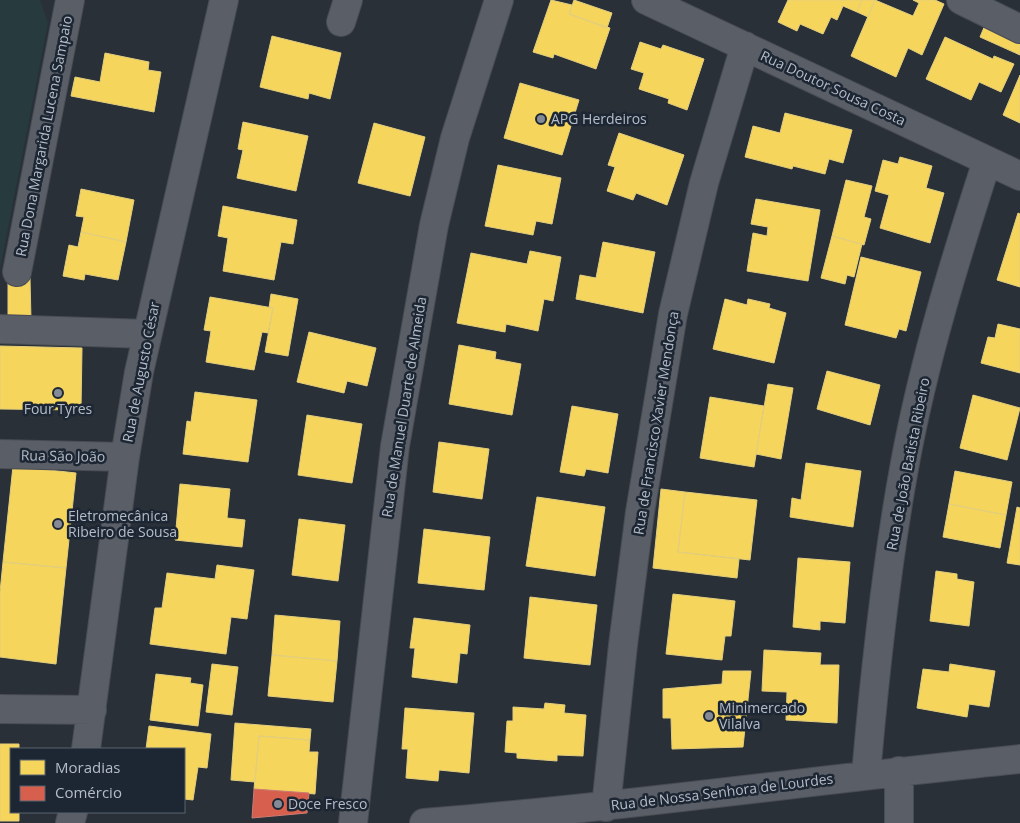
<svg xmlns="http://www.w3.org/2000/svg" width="1020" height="823" font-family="'Open Sans',sans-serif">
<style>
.green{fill:#273a3e}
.homes{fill:#f6d55c;stroke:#e2ce7d}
.shops{fill:#d6604d;stroke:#cc7c72}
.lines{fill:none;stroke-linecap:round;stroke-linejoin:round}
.minor-casing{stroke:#484c53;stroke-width:30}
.minor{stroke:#5a5e66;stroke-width:28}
.poi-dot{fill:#848b96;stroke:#1d2633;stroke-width:2}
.labels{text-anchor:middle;stroke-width:5;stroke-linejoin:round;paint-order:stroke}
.street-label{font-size:14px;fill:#b4bcc9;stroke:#1d2633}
.poi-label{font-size:14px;fill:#b4bcc9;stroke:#1d2633;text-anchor:start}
</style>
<rect width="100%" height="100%" fill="#2a3038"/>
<!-- green -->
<path class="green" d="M0,0H40L48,23L0,269Z"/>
<!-- homes -->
<path class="homes" d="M551,0L572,5L569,14L610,28L596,69L554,54L553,58L533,52Z
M574,0L612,13L607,28L569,14Z
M788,0H862L857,12L843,6L837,20L831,17L823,34L800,24L797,31L778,22Z
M862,0H875L868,17L857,12Z
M875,0L913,16L919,3L913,0H935L944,4L922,55L908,48L896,77L851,56Z
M985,25L1020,41V55L980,37Z
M272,36L341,53L330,99L309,93L308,99L260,87Z
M945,37L993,59L994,56L1014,64L1001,92L979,82L971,100L926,79Z
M640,42L661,49L663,45L704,59L687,110L668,103L669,99L639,89L644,73L631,69Z
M105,53L149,62L148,70L161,72L154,112L71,96L75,77L100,82Z
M1020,75V123L1003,115Z
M520,83L579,100L562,155L504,138Z
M785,113L852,130L843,163L829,159L825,174L793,166L792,169L745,157L753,126L780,133Z
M243,122L308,136L296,191L237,178L243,150L238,149Z
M374,123L425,137L410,196L358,183Z
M619,133L684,155L667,205L636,193L633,200L607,191L615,167L608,165Z
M900,157L932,166L926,188L944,193L930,243L880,228L889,195L875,191L883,160L898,164Z
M498,165L561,178L552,224L536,221L533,235L485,226Z
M846,180L872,186L864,217L871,219L864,245L832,236Z
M81,189L134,200L126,242L81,232L84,217L76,216Z
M756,199L820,210L808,281L747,271L753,233L767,236L768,227L751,224Z
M223,206L297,220L293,244L281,242L274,280L223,271L228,238L218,236Z
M1018,213L1020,214V287L997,280Z
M81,232L126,242L118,280L85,274L84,280L63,276L69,245L78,247Z
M832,236L862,244L854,277L847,275L845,284L821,278Z
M603,242L655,252L643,313L576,299L580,275L596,278Z
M530,251L561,257L553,301L544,299L538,331L506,324L505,332L457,323L471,253L527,264Z
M861,257L921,272L906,331L899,329L896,338L845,325Z
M8,278H30L31,320H8Z
M271,294L298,299L288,356L265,352L273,308H269Z
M210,297L273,308L268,333L262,332L254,370L206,362L211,331L204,330Z
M725,299L747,305L748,299L770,304L769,308L786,313L774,363L713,349Z
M998,324L1020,329V373L981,363L988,337L995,338Z
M309,332L376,348L367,386L347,381L344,393L297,382Z
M459,345L496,352L495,359L521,364L512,415L449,404Z
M0,346L82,348L81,410L0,409Z
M827,371L880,385L870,425L817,409Z
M768,384L793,388L781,459L756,454Z
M195,392L257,400L248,462L183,454L187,421L191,422Z
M973,395L1020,408L1007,460L960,448Z
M710,397L764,406L754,467L700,458Z
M572,406L618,414L608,473L586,469L584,476L560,472Z
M307,415L362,424L352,483L298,475Z
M439,442L489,449L482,499L433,492Z
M806,463L861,471L853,527L790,517L792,498L801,500Z
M13,466L76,473L66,568L3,562Z
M955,471L1012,482L1006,515L949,504Z
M180,484L230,489L227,518L245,520L242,547L175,540Z
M661,489L685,492L678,552L739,559L737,578L653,568Z
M685,492L757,500L750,560L678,552Z
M537,497L605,507L595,576L526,566Z
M949,504L1006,515L1000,548L943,537Z
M1017,507L1020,508V565L1007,563Z
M299,519L345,525L338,581L292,575Z
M424,529L490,537L484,590L418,583Z
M798,558L850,562L845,623L820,621V630L793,627Z
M3,562L66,568L56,664L0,657V592Z
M217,565L254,570L247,619L231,617L226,654L150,644L155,608H162L167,573L215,579Z
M936,571L957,574V579L974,582L969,626L930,621Z
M673,594L735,601L731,636H725L722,660L666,654Z
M530,597L597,605L590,665L524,658Z
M275,615L340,621L337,661L272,655Z
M414,618L470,625L467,654L460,653L457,683L412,677L415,648H410Z
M764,650L821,653L820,665H839L837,723L786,720L787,692L762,691Z
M272,655L337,661L333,702L268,696Z
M212,664L238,667L232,715L206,712Z
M950,664L995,671L989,707L969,704L967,717L917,708L923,669L949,672Z
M723,671H751L743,747L672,749L671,718H663V689L722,684Z
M156,674L191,678L190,683L203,685L198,726L150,720Z
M545,703L565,705L564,713L586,715L583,756L557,755V761L517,758V753L505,752L507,721H513V707L544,709Z
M405,708L474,713L469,773L439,770L438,781L406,778L408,749H402Z
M235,723L311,729L310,740L259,736L255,782L231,780Z
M149,726L211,734L207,768L198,767L193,800L184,799V749H146Z
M259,736L310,740L309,752H318L315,794L254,789Z
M0,744H19V749H11V812H19V821H0Z"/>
<!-- shops -->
<path class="shops" d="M254,789L309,793L307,813L252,818Z"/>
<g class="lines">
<!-- minor casing -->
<g class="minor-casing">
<path id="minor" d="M646,0L1020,176
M961,0L1020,29
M341,22L348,0
M17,272L70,0
M0,329L147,334
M0,454L125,457
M0,709L92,710
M86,749L125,457L139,372L224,0
M866,775C875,670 886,566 905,463C924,360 955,260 987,161
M606,807L623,645L640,512L673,314L704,183L745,46
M70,823L73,812
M353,823L395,446L417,321L434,225L455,138L499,0
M424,823C624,807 821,779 1020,759
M899,823V771"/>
</g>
<!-- minor -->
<use href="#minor" class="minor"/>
</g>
<!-- markers -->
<g class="poi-dot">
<circle cx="541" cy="119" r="5"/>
<circle cx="58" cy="393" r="5"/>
<circle cx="58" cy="524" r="5"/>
<circle cx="709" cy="716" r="5"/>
<circle cx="278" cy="804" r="5"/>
</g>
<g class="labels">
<!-- street labels -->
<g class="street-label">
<text transform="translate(833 88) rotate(25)" y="5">Rua Doutor Sousa Costa</text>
<text transform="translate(44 136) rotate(-79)" y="5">Rua Dona Margarida Lucena Sampaio</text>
<text transform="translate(141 372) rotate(-79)" y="5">Rua de Augusto César</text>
<text transform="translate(404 407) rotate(-81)" y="5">Rua de Manuel Duarte de Almeida</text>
<text transform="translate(656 423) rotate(-81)" y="5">Rua de Francisco Xavier Mendonça</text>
<text transform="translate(63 456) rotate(1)" y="5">Rua São João</text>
<text transform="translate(908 464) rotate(-79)" y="5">Rua de João Batista Ribeiro</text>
<text transform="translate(722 792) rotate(-7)" y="5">Rua de Nossa Senhora de Lourdes</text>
</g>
<!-- poi labels -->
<g class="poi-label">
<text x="551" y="124">APG Herdeiros</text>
<text x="58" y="414" text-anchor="middle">Four Tyres</text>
<text x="68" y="521">Eletromecânica<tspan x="68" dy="16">Ribeiro de Sousa</tspan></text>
<text x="719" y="713">Minimercado<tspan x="719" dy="16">Vilalva</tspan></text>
<text x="288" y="809">Doce Fresco</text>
</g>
</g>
<!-- legend -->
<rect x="10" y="748" width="175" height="65" fill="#1d2633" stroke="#59626f"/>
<rect x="20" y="760" width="25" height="15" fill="#f6d55c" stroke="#59626f"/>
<text x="55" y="773" font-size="15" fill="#b4bcc9">Moradias</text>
<rect x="20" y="786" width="25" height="15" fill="#d6604d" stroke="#59626f"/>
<text x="55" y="798" font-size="15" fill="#b4bcc9">Comércio</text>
</svg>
